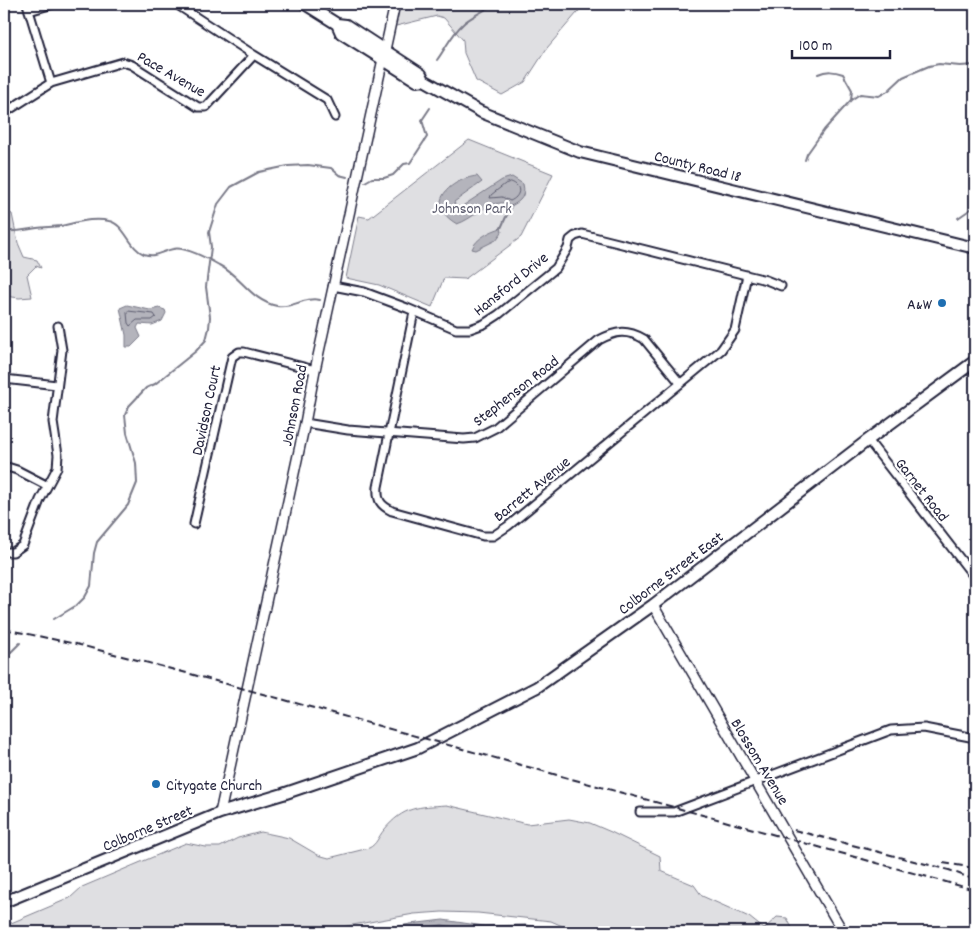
<svg xmlns="http://www.w3.org/2000/svg" width="979" height="936" font-family="Dekko,sans-serif">
<style>
.green{fill:#dfdfe2;stroke:#80808e}
.water{fill:#b4b4bc;stroke:#7a7a88}
.lines{fill:none;stroke-linecap:round;stroke-linejoin:round}
.shore{stroke:#5c5c6f;stroke-width:1}
.stream{stroke:#7a7a88;stroke-width:2}
.minor-casing{stroke:#22223b;stroke-width:11}
.tertiary-casing{stroke:#22223b;stroke-width:12}
.secondary-casing{stroke:#22223b;stroke-width:14}
.minor{stroke:#fff;stroke-width:7}
.tertiary{stroke:#fff;stroke-width:9}
.secondary{stroke:#fff;stroke-width:10}
.rail{stroke:#22223b;stroke-width:2;stroke-dasharray:8 4;stroke-linecap:butt}
.poi-dot{fill:#1f6fb2;stroke:#fff;stroke-width:2}
.labels{text-anchor:middle;stroke-width:4.5;stroke-linejoin:round;paint-order:stroke}
.street-label{font-size:16px;fill:#22223b;stroke:#fff}
.park-label{font-size:16px;fill:#5b5b6d;stroke:#fff}
.poi-label{font-size:16px;fill:#22223b;stroke:#fff;text-anchor:end}
</style>
<rect width="100%" height="100%" fill="#fff"/>
<filter id="ink" filterUnits="userSpaceOnUse"><feTurbulence type="fractalNoise" baseFrequency=".02" numOctaves="2"/><feDisplacementMap in="SourceGraphic" scale="10" xChannelSelector="R" yChannelSelector="G"/><feConvolveMatrix kernelMatrix="1 2 1 2 8 2 1 2 1" color-interpolation-filters="sRGB"/></filter>
<g filter="url(#ink)">
<!-- green -->
<path class="green" d="M397,4H588L583,6L547,48L525,82L502,95L476,81L464,53L463,40L444,18L437,16L392,27Z
M469,140L553,174L521,237L465,279L444,278L432,307L379,285L346,278L359,216L369,218Z
M4,211L12,214L18,243L24,257L37,260L41,268L36,266L27,275L32,297L19,298L6,296L4,313Z
M447,805L527,824L569,819L590,823L611,832L660,856L661,871L694,885L702,896L749,917L764,929L777,917L787,918L794,932H576L551,921L478,913L442,912L414,914L336,928L304,929L283,932H4V926L70,898L82,887L186,843L206,847H220L238,838L261,832L289,838L318,855L329,858L369,848C377,844 378,837 384,830C404,806 418,807 447,805Z"/>
<!-- water -->
<path class="water" d="M477,176L482,182L454,202L456,207H461L502,180L512,177L523,184C526,196 521,201 511,206C507,205 503,202 500,203C486,203 471,220 457,224C422,204 451,179 477,176Z
M501,228L502,232L496,240L476,250L472,249C476,238 491,231 501,228Z
M127,305L150,310L159,308L165,310L166,313L162,321L152,325L139,324L137,328L141,337L131,347H126V335L120,308Z
M443,920L484,926L526,925L556,930L560,932H372L410,924Z"/>
<g class="lines">
<!-- shore -->
<path class="shore" d="M511,182C523,186 520,197 510,201L502,197L490,198L491,195L505,184Z
M128,311L154,314L156,317L152,320H137L130,326L128,323L127,313Z
M394,932L442,925L483,931L525,930L539,932"/>
<!-- stream -->
<path class="stream" d="M437,60C446,48 451,35 463,24C471,16 484,12 493,4
M818,74C827,70 834,71 843,74L852,90L851,100
M805,160L807,154L824,130L851,100L860,94L879,96L888,91L903,77L929,66L939,64L960,66L975,65
M365,182L372,178H384L393,175L404,164L410,163L427,137L422,120L430,108
M958,218L971,209L975,203
M501,228L511,206
M4,231C18,232 24,230 37,228C45,227 53,227 60,226C76,223 93,217 109,221C125,224 129,248 144,254C156,258 162,251 173,249C184,246 209,259 219,265C241,276 251,301 277,306C292,309 305,296 320,300
M54,619L77,605L85,597L91,586L94,553L97,542L128,505L137,483L136,463L127,433L125,415L129,406L146,388L155,384L196,351L206,340L209,328L210,317L206,287L211,247L209,232L218,204L231,187L259,172L288,166L308,165L331,168L339,175L347,177
M4,659L20,643
M963,932L975,926"/>
<!-- minor casing -->
<g class="minor-casing">
<path id="minor" d="M27,4L51,83
M176,4L254,55L327,100L335,117
M29,11L53,4
M4,113L51,83L123,62L132,65L198,107H206L254,55
M333,286L364,292L407,308L456,329H470L484,324L498,315L556,268L568,248L570,240L575,236L582,234L766,280L781,286
M414,312L378,487C377,500 380,505 392,511L483,536H493L508,526L721,350L735,330L747,275
M4,379L57,385
M305,423L348,430L464,439L475,438L495,428L599,340C616,331 626,329 644,339L680,383
M868,440L975,578
M4,466L17,470L46,485
M194,524L232,357L239,352H244L315,370
M4,552H13L23,545L40,500L57,468L58,455L53,422L62,350L58,326
M640,812H674L891,730L924,728L975,738"/>
</g>
<!-- tertiary casing -->
<g class="tertiary-casing">
<path id="tertiary" d="M653,605L843,932
M220,813L305,423L315,370L395,4"/>
</g>
<!-- secondary casing -->
<g class="secondary-casing">
<path id="secondary" d="M305,4L337,24L346,25L421,74L424,80
M337,24L341,33L417,81L424,80L481,112L580,152L975,248
M4,902L220,813L283,794L418,748L537,687L653,605L868,440L975,361"/>
</g>
<!-- minor -->
<use href="#minor" class="minor"/>
<!-- tertiary -->
<use href="#tertiary" class="tertiary"/>
<!-- secondary -->
<use href="#secondary" class="secondary"/>
<!-- rail -->
<path class="rail" d="M4,629L76,644L183,672L975,890
M794,830L949,870L975,880
M943,863L975,868"/>
</g>
</g>
<!-- markers -->
<g class="poi-dot">
<circle cx="942" cy="303" r="5"/>
<circle cx="156" cy="784" r="5"/>
</g>
<g class="labels">
<!-- street labels -->
<g class="street-label">
<text transform="translate(172 73) rotate(30)" y="6">Pace Avenue</text>
<text transform="translate(698 165) rotate(14)" y="6">County Road 18</text>
<text transform="translate(510 283) rotate(-39)" y="6">Hansford Drive</text>
<text transform="translate(515 390) rotate(-38)" y="6">Stephenson Road</text>
<text transform="translate(293 405) rotate(-79)" y="6">Johnson Road</text>
<text transform="translate(205 410) rotate(-78)" y="6">Davidson Court</text>
<text transform="translate(531 488) rotate(-39)" y="6">Barrett Avenue</text>
<text transform="translate(923 489) rotate(52)" y="6">Garnet Road</text>
<text transform="translate(670 572) rotate(-37)" y="6">Colborne Street East</text>
<text transform="translate(761 761) rotate(59)" y="6">Blossom Avenue</text>
<text transform="translate(147 827) rotate(-23)" y="6">Colborne Street</text>
</g>
<!-- park labels -->
<g class="park-label">
<text x="472" y="213">Johnson Park</text>
</g>
<!-- poi labels -->
<g class="poi-label">
<text x="932" y="309">A&amp;W</text>
<text x="166" y="790" text-anchor="start">Citygate Church</text>
</g>
</g>
<!-- margin -->
<rect width="979" height="936" fill="none" stroke="#fff" stroke-width="20"/>
<rect x="10" y="10" width="959" height="916" fill="none" stroke="#22223b" stroke-width="2" filter="url(#ink)"/>
<!-- scale -->
<path d="M792 50v8h98v-8" fill="none" stroke="#22223b" stroke-width="2.5"/>
<text x="799" y="50" font-size="15" fill="#22223b" stroke="#ffffff" stroke-width="4" paint-order="stroke">100 m</text>
</svg>
